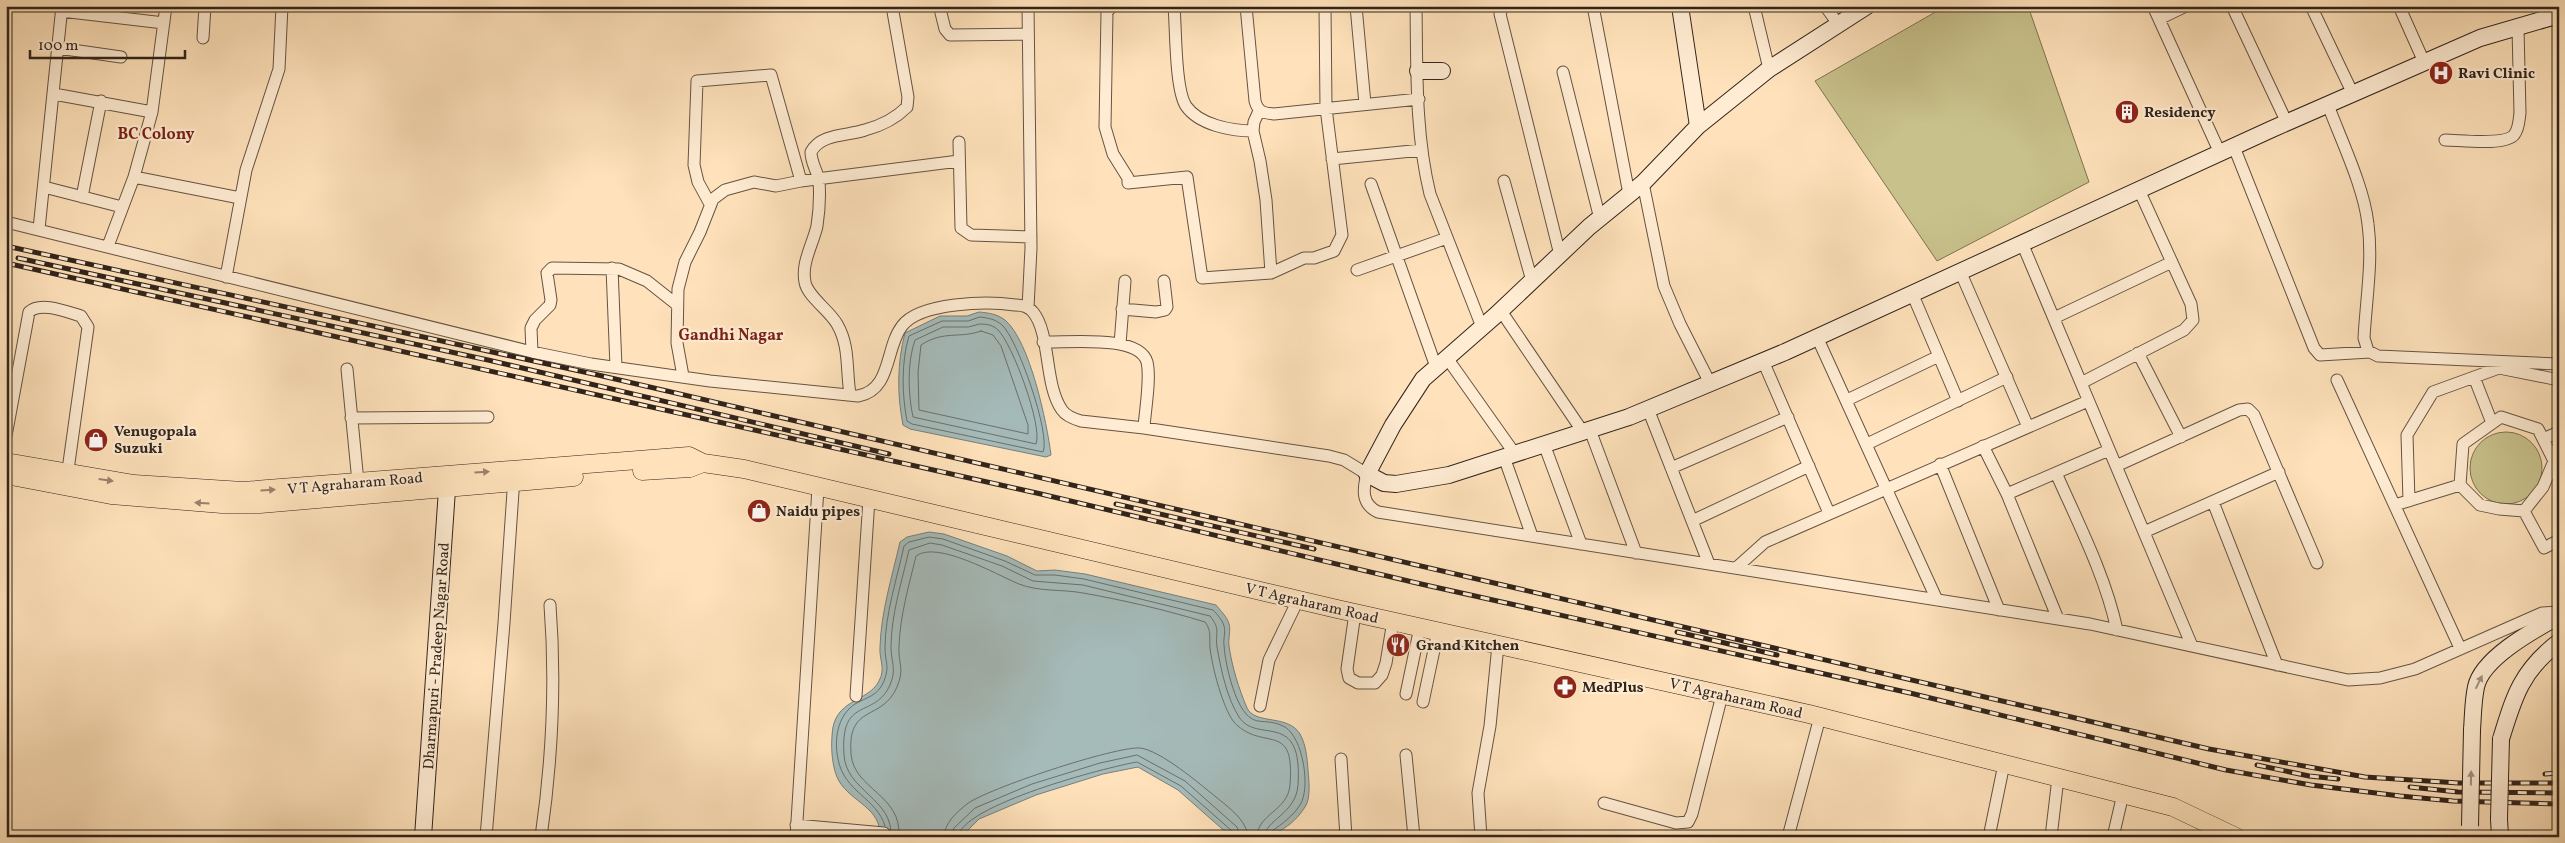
<svg xmlns="http://www.w3.org/2000/svg" width="2565" height="843" font-family="Vollkorn,serif">
<style>
.green{fill:#c8c18b;stroke:#7c7253}
.water{fill:#a5bbba;stroke:#777f7a}
.lines{fill:none;stroke-linecap:round;stroke-linejoin:round}
.shore{stroke:#6b706a;stroke-width:1}
.street-casing{stroke:#645443;stroke-width:13}
.secondary-casing{stroke:#31241b;stroke-width:18}
.primary-casing{stroke:#31241b;stroke-width:19}
.street{stroke:#ffecd3;stroke-width:11}
.secondary{stroke:#ffecd3;stroke-width:16}
.primary{stroke:#ffe2bb;stroke-width:18}
.rail-casing{stroke:#31241b;stroke-width:5}
.rail{stroke:#ffecd3;stroke-width:3;stroke-dasharray:9;stroke-linecap:butt}
.secondary-bridge-casing{stroke:#31241b;stroke-width:18;stroke-linecap:butt}
.secondary-bridge{stroke:#ffecd3;stroke-width:16}
.oneway{fill:#98836b}
.oneway2{fill:#a29280}
.labels{text-anchor:middle;stroke-width:4.5;stroke-linejoin:round;paint-order:stroke}
.poi-label{font-size:15px;font-weight:bold;fill:#31241b;stroke:#ffecd3;text-anchor:start}
.street-label{font-size:15px;fill:#31241b;stroke:#ffecd3}
.neighbourhood-label{font-size:16px;font-weight:bold;fill:#7a1f14;stroke:#ffecd3}
</style>
<rect width="100%" height="100%" fill="#ffe2bb"/>
<filter id="stains"><feTurbulence type="fractalNoise" baseFrequency=".004" numOctaves="4"/><feColorMatrix values="0 0 0 0 .2 0 0 0 0 .09 0 0 0 0 .02 0 0 0 .5 -.17"/></filter>
<radialGradient id="worn" r=".72"><stop offset=".6" stop-color="#630" stop-opacity="0"/><stop offset="1" stop-color="#630" stop-opacity=".3"/></radialGradient>
<!-- green -->
<path class="green" d="M1946,6H2028L2089,182L1937,261L1815,81Z
M2470 468a36 36 0 1 1 72 0a36 36 0 1 1-72 0Z"/>
<!-- water -->
<path class="water" d="M979,312C989,313 997,314 1005,320C1030,341 1047,423 1051,455L1046,457L910,429L903,425C897,395 897,363 905,333L940,316H967Z
M929,532L944,534L1007,556L1037,571L1055,570L1085,574L1216,605C1220,610 1228,618 1229,624C1231,630 1228,639 1229,646C1232,667 1239,689 1247,708C1255,725 1288,714 1300,734C1306,745 1307,757 1308,770C1309,781 1311,798 1305,807C1288,834 1259,843 1229,835L1178,790L1138,767L1103,774L1036,795L979,819L961,837H880C882,808 851,802 839,781C832,769 831,749 832,736C833,698 868,703 879,681C886,668 879,660 880,647C881,612 892,577 900,542L907,537Z"/>
<g class="lines">
<!-- shore -->
<path class="shore" d="M980,317C988,318 995,319 1002,325C1017,338 1051,434 1043,452L912,424L907,421C902,395 901,362 909,336L942,321H968Z
M980,324C987,324 993,325 998,330C1012,343 1043,426 1036,444L913,417C908,394 907,363 915,340L943,327H968Z
M981,331L993,335L1001,346L1028,425V434L919,410L918,372L921,345C944,330 959,339 981,331Z
M885,826C877,798 844,792 838,759C834,740 837,716 855,704C867,697 878,696 884,681C890,666 885,662 885,648C885,614 897,579 904,546L909,542L929,537L943,539L1005,561L1035,575H1055L1084,579L1213,610C1217,614 1223,621 1224,626C1226,632 1223,639 1224,645C1225,662 1231,686 1238,701C1253,732 1263,715 1285,727C1303,738 1311,788 1300,805C1293,816 1282,824 1272,831L1270,837
M891,837C894,799 846,791 844,755C840,695 874,720 890,685C897,668 891,663 891,647C891,615 902,581 909,550L930,543L942,545L1002,566L1033,581L1083,585L1210,616C1221,630 1215,632 1217,647C1221,670 1227,698 1239,717C1257,745 1303,708 1298,785C1296,814 1265,820 1264,837
M899,837C902,794 854,790 851,754C847,703 882,722 897,687C905,668 898,664 899,646C900,616 909,585 916,556C937,540 997,575 1019,584C1039,592 1062,589 1083,593C1123,600 1166,610 1205,622C1212,631 1209,637 1210,648C1212,664 1217,684 1223,700C1226,708 1231,721 1238,726C1266,750 1295,722 1290,785C1288,811 1257,814 1257,837
M944,837C944,823 957,812 967,804C986,789 1116,746 1140,748C1160,750 1200,784 1216,797C1228,807 1247,820 1248,837
M951,837L954,828L975,808L1032,784L1100,763L1137,755L1185,781L1237,827L1240,837
M958,837C961,805 1107,767 1137,762L1181,786L1232,831L1234,837"/>
<!-- street casing -->
<g class="street-casing">
<path id="street" d="M1112,6L1107,12L1105,127L1113,154L1128,178V183L1187,177L1202,278L1271,273L1304,258H1314L1334,251L1342,235L1326,108L1325,6
M1174,6C1176,29 1175,89 1186,106C1199,125 1232,131 1253,131
M1246,6L1255,101C1258,112 1263,113 1274,114L1419,99
M1356,6L1365,104
M1416,6C1417,68 1415,133 1430,194L1482,327
M1503,6L1500,14L1560,255
M1593,6L1629,194
M1754,6L1769,69
M1825,6L1839,25
M2153,6L2220,153
M2232,6L2287,123
M2311,6L2353,94
M2399,6L2424,62
M61,11L164,23
M941,13L945,29L950,35L1028,34
M2159,19L2186,6
M203,38L205,6
M58,48L121,57
M1563,72L1600,219
M54,94L152,112
M2328,105C2341,140 2364,187 2368,224C2373,261 2366,300 2364,338L2368,351L2378,356L2559,364
M1259,111L1254,122L1253,131L1260,161L1266,200L1271,273
M2445,140C2460,140 2504,146 2514,135C2519,129 2519,120 2520,113L2518,28
M959,142L961,228L971,235L1031,237
M2234,147L2314,348L2320,355L2370,352
M1332,159L1422,150
M134,177L240,198
M1504,181L1532,281
M1643,183L1664,286L1680,324L1710,383
M1371,184L1436,367
M44,187L122,207
M82,197L101,101
M710,204L698,182L694,165L697,81L771,75L801,181L959,161
M6,222L532,352L591,364L710,381L858,396C892,390 885,348 902,326C920,302 988,301 1015,305C1021,305 1029,307 1033,312C1051,334 1044,385 1062,410C1066,416 1074,419 1081,421L1144,428L1329,456L1344,460L1367,474C1363,489 1361,504 1378,512L2090,624L2348,680L2380,678L2415,669L2542,613L2559,612
M39,229L62,6
M2022,243L2192,646
M108,246L134,177L152,112L166,6
M612,268L616,367
M1357,270L1447,238
M1960,271L2028,427
M226,277L246,170L279,69L282,6
M1912,293L1958,401
M1028,308L1031,248L1028,6
M1122,309L1156,312L1165,310L1167,307L1164,281
M1501,311L1583,432
M2054,318L2172,262
M1817,337L1937,600
M1043,342C1067,343 1139,334 1147,362C1151,379 1145,410 1144,428
M1120,344L1125,281
M532,352L531,328L535,320L550,305L551,300L547,273L552,268L619,269L647,281L676,304
M2138,353L2181,437
M1447,358L1515,454
M1763,361L1829,513
M347,369L358,482
M683,376L677,343L678,289L685,262L700,232L713,199L725,190L754,182L776,186L801,181
M2474,377L2492,423
M2337,380L2460,648
M2081,383L2184,330L2193,320L2191,304L2139,190
M850,394C846,370 850,346 837,324C829,310 807,296 805,282C801,263 813,244 817,226C819,213 820,194 819,181C817,170 811,163 811,152C821,133 848,136 865,130C880,126 896,118 907,107L908,97L892,6
M1847,400L1939,356
M1648,409L1709,564
M351,418L488,417
M1590,430L1636,553
M6,436L29,312C41,301 67,312 81,316L88,327L67,477
M2543,439L2559,432
M1544,444L1581,544
M1867,444L2007,377
M1983,446L2007,494L2058,619
M1504,457L1532,536
M1940,464L1999,610
M2116,466L2239,410L2248,409L2254,415L2317,563
M1671,468L1788,417
M2056,473C2079,525 2105,575 2117,630
M2007,494L2109,450
M2409,501L2407,435L2433,392L2499,368L2559,380
M2213,502L2277,665
M2395,505L2460,485L2463,444L2501,417L2538,429L2554,461L2543,487L2524,511L2499,509L2480,505L2460,485
M2524,511L2544,548L2559,540
M1692,521L1809,466
M2144,532L2279,472
M1736,568L1765,542L2088,401
M1355,613L1347,669L1349,678L1358,683H1375L1382,675L1386,663L1393,621
M1498,645L1490,726L1478,793L1481,837H1541
M1406,694L1420,627
M856,696L869,499
M1423,702L1438,631
M1260,706L1269,660L1298,600
M1406,755L1414,837
M1341,759L1346,837
M1604,803L1676,823L1688,822L1692,814L1722,695
M796,825L884,833
M486,837L504,623L514,477
M541,837C552,761 556,682 550,605
M796,837L818,488
M1788,837L1820,717
M1989,837L2004,764
M2051,837L2058,778
M2113,837L2123,794"/>
</g>
<!-- secondary casing -->
<g class="secondary-casing">
<path id="secondary" d="M1680,6L1698,126
M1867,6L1769,69L1698,126L1643,183L1589,227L1496,315L1423,379L1393,425L1367,474L1384,483L1396,484L1449,475L1629,417L1785,352L2272,129L2480,38L2559,15
M1418,71H1442
M2472,730C2473,716 2473,701 2476,687C2482,658 2534,630 2559,616
M2501,739C2514,696 2522,670 2559,642
M2499,819L2500,837
M423,837L448,475"/>
</g>
<!-- primary casing -->
<g class="primary-casing">
<path id="primary" d="M6,462L134,484L243,491L689,456L703,463L744,469L1337,609L1809,714L2173,807L2236,837
M642,471L690,468L703,463
M6,475L111,495L222,504H260L574,477"/>
</g>
<!-- street -->
<use href="#street" class="street"/>
<!-- secondary -->
<use href="#secondary" class="secondary"/>
<!-- primary -->
<use href="#primary" class="primary"/>
<!-- rail casing -->
<g class="rail-casing">
<path id="rail" d="M6,246L598,375L2209,749L2365,777L2459,783H2559
M18,258L488,360L889,454
M6,263L1041,494L1421,584L1910,693L2226,770L2311,785L2400,796L2453,801L2559,804
M1116,504L1314,549
M1677,632L1777,655
M2257,765L2309,776L2338,779
M2545,774L2559,773
M2410,787L2458,792L2559,793"/>
</g>
<!-- rail -->
<use href="#rail" class="rail"/>
<!-- secondary-bridge casing -->
<g class="secondary-bridge-casing">
<path id="secondary-bridge" d="M2499,819L2501,739
M2470,826L2472,730"/>
</g>
<!-- secondary-bridge -->
<use href="#secondary-bridge" class="secondary-bridge"/>
</g>
<!-- one-way arrows -->
<defs><path id="oneway-solid" d="M-6-.8H1V-3.2L6.5 0L1 3.2V.8H-6Z" transform="scale(1.25)"/></defs>
<g class="oneway">
<use href="#oneway-solid" transform="translate(482 472) rotate(-4)"/>
<use href="#oneway-solid" transform="translate(106 480) rotate(8)"/>
<use href="#oneway-solid" transform="translate(268 490) rotate(-3)"/>
<use href="#oneway-solid" transform="translate(202 503) rotate(-176)"/>
</g>
<g class="oneway2">
<use href="#oneway-solid" transform="translate(2479 682) rotate(-64)"/>
<use href="#oneway-solid" transform="translate(2471 778) rotate(-89)"/>
</g>
<!-- icons -->
<defs>
<g id="hospital-disc" transform="scale(1.25)"><circle r="9.5" fill="#8f2418" stroke="#ffecd3"/><path d="M-5-5h3v3.5h4V-5h3V5h-3V1.5h-4V5h-3Z" fill="#fff"/></g>
<g id="building-disc" transform="scale(1.25)"><circle r="9.5" fill="#8f2418" stroke="#ffecd3"/><path d="M-4-6H4V6H1V3H-1V6H-4ZM-2.5-4.3h1.7v1.8h-1.7ZM.8-4.3h1.7v1.8H.8ZM-2.5-1h1.7V.8h-1.7ZM.8-1h1.7V.8H.8Z" fill="#fff"/></g>
<g id="shop-disc" transform="scale(1.25)"><circle r="9.5" fill="#8f2418" stroke="#ffecd3"/><path d="M-5-2.5h2.3a2.7 3.5 0 0 1 5.4 0H5L5.5 6h-11ZM-1.5-2.5h3a1.5 2.3 0 0 0-3 0Z" fill="#fff"/></g>
<g id="restaurant-disc" transform="scale(1.25)"><circle r="9.5" fill="#8f2418" stroke="#ffecd3"/><path d="M-5-6h1v4h1v-4h1v4h1v-4h1v5L-1.5 .5V6h-2V.5L-5-1ZM5-6V6H3V1.5H1.5Q1.5-4 5-6Z" fill="#fff"/></g>
<g id="pharmacy-disc" transform="scale(1.25)"><circle r="9.5" fill="#8f2418" stroke="#ffecd3"/><path d="M-2-6h4v4h4v4h-4v4h-4v-4h-4v-4h4Z" fill="#fff"/></g>
</defs>
<g fill-rule="evenodd">
<use href="#hospital-disc" x="2441" y="73"/>
<use href="#building-disc" x="2127" y="112"/>
<use href="#shop-disc" x="96" y="440"/>
<use href="#shop-disc" x="759" y="511"/>
<use href="#restaurant-disc" x="1398" y="645"/>
<use href="#pharmacy-disc" x="1565" y="687"/>
</g>
<g class="labels">
<!-- poi labels -->
<g class="poi-label">
<text x="2458" y="78">Ravi Clinic</text>
<text x="2144" y="117">Residency</text>
<text x="114" y="436">Venugopala<tspan x="114" dy="17">Suzuki</tspan></text>
<text x="776" y="516">Naidu pipes</text>
<text x="1416" y="650">Grand Kitchen</text>
<text x="1582" y="692">MedPlus</text>
</g>
<!-- street labels -->
<g class="street-label">
<text transform="translate(355 483) rotate(-5)" y="5">V T Agraharam Road</text>
<text transform="translate(1312 603) rotate(13)" y="5">V T Agraharam Road</text>
<text transform="translate(436 656) rotate(-86)" y="5">Dharmapuri - Pradeep Nagar Road</text>
<text transform="translate(1736 698) rotate(13)" y="5">V T Agraharam Road</text>
</g>
<!-- neighbourhood labels -->
<g class="neighbourhood-label">
<text x="156" y="139">BC Colony</text>
<text x="731" y="340">Gandhi Nagar</text>
</g>
</g>
<!-- margin -->
<rect width="2565" height="843" fill="none" stroke="#ffe2bb" stroke-width="25"/>
<rect x="8" y="8" width="2550" height="828" fill="none" stroke="#31241b" stroke-width="2.5"/>
<rect x="12" y="12" width="2540" height="818" fill="none" stroke="#31241b"/>
<!-- scale -->
<path d="M30 50v8h155v-8" fill="none" stroke="#31241b" stroke-width="2.5"/>
<text x="38" y="50" font-size="15" fill="#31241b" stroke="#ffecd3" stroke-width="4" paint-order="stroke">100 m</text>
<rect width="100%" height="100%" filter="url(#stains)"/>
<rect width="100%" height="100%" fill="url(#worn)"/>
</svg>
